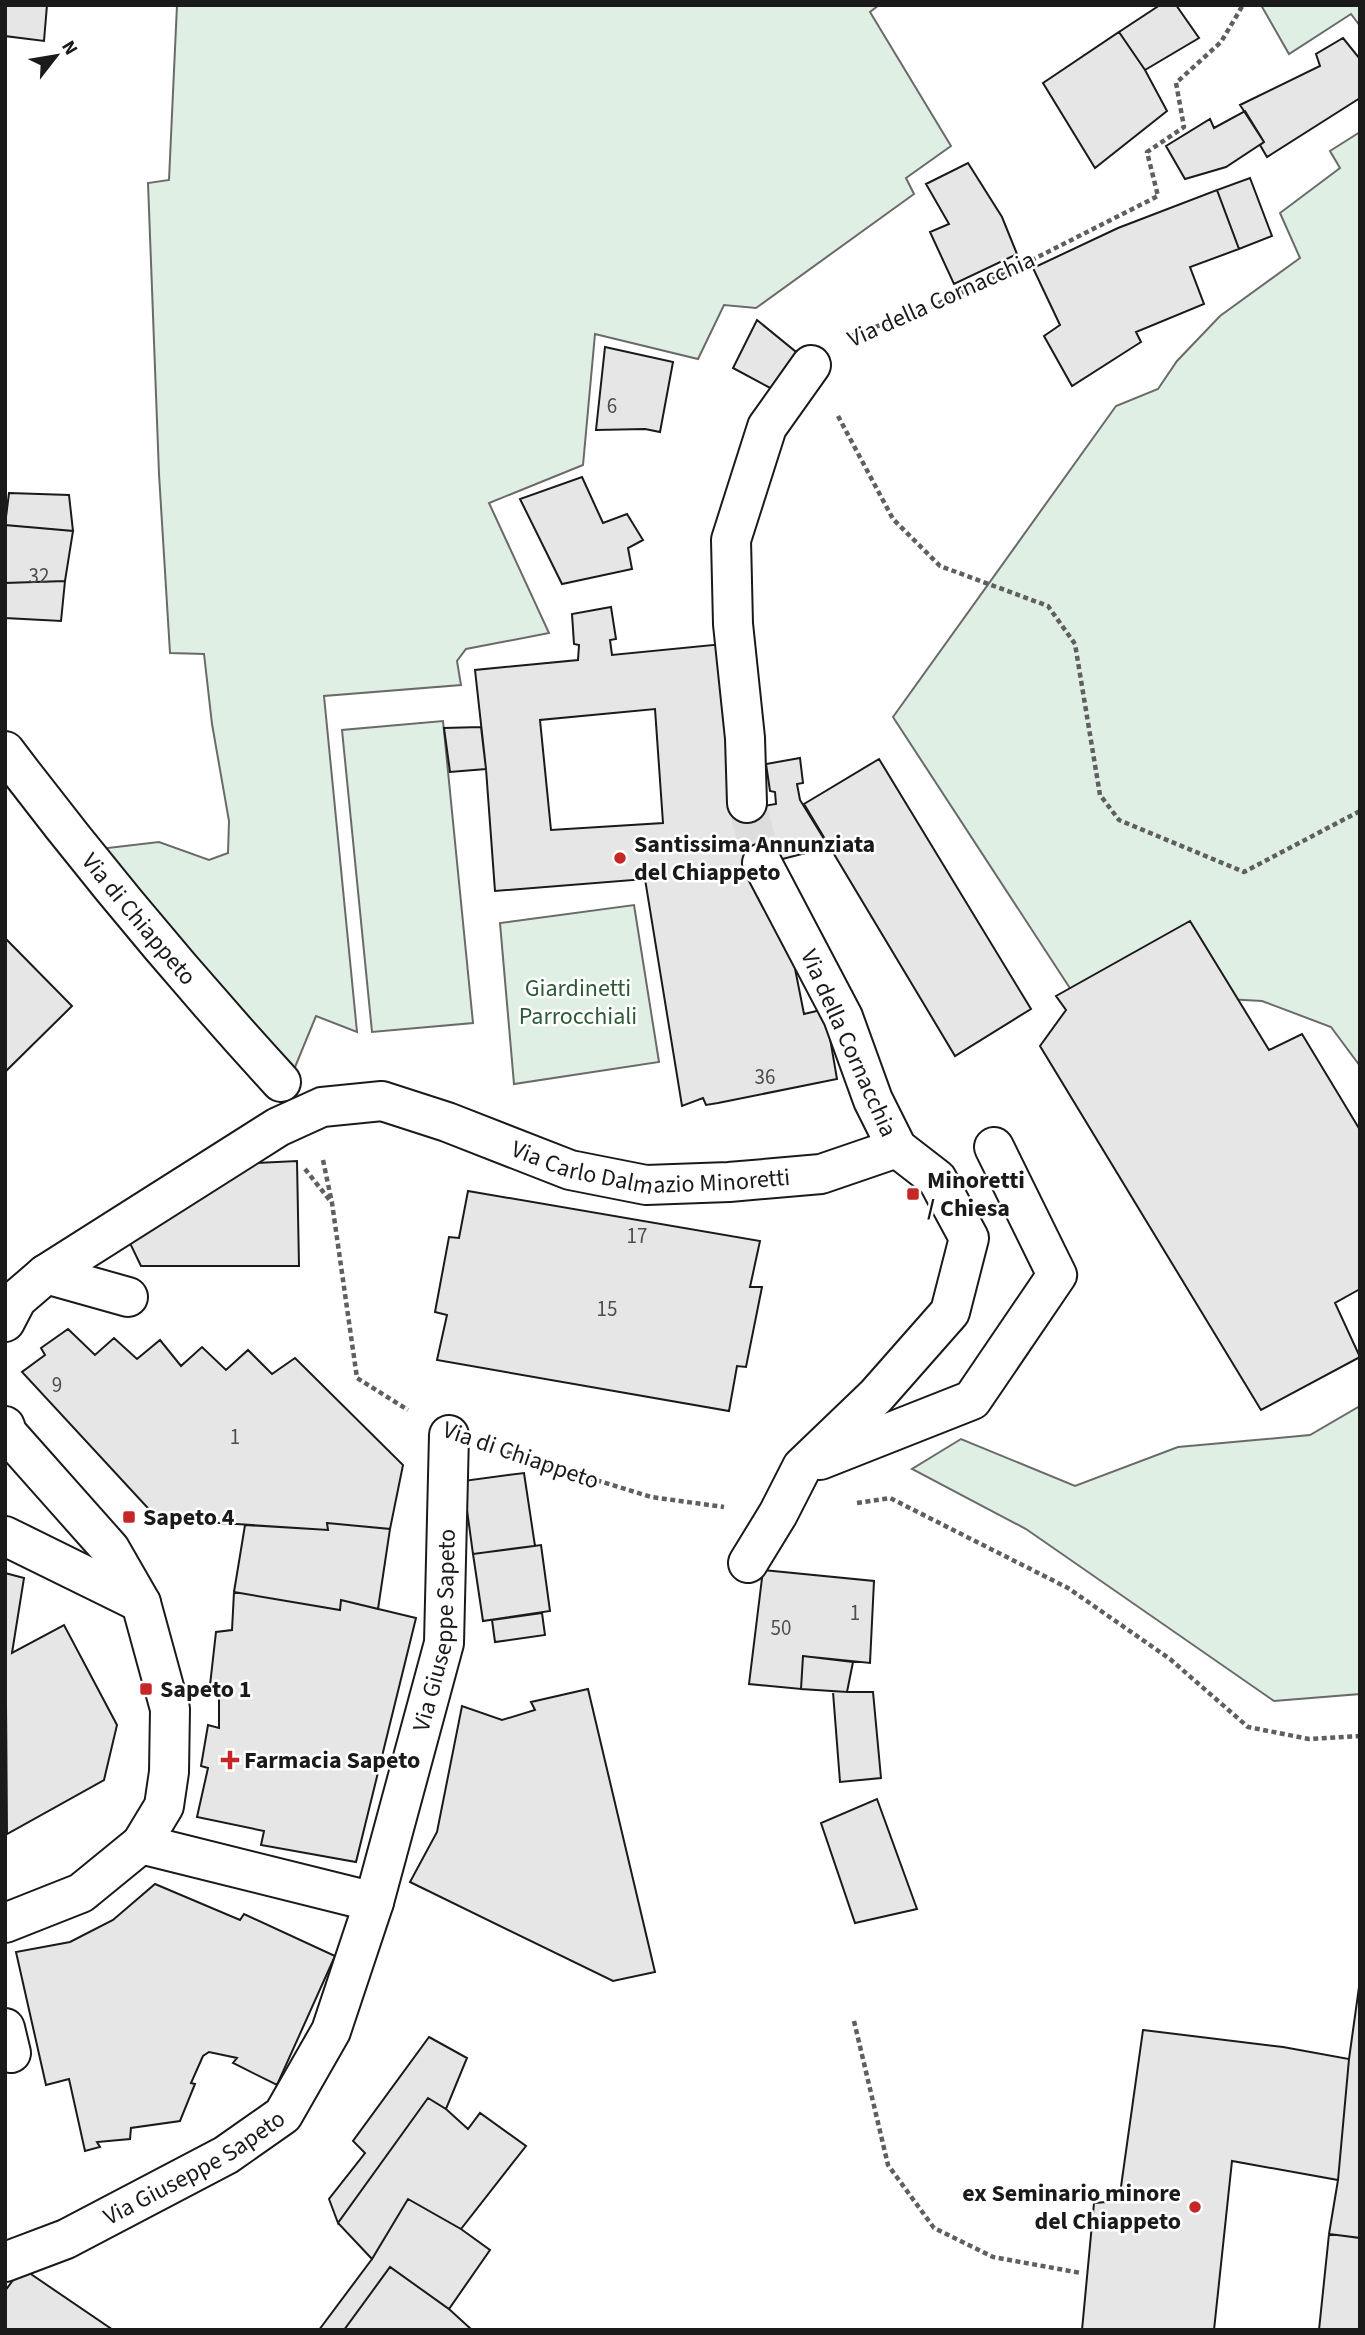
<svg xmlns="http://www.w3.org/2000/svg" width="1365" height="2335" font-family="'Source Sans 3',sans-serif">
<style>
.green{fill:#e0efe3;stroke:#6a6a6a;stroke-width:2}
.building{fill:#e6e6e6;stroke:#1a1a1a;stroke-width:2;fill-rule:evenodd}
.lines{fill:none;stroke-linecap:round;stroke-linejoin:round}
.street-tunnel{stroke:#ddd;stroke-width:38;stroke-dasharray:38 19;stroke-linecap:butt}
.street-casing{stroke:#1a1a1a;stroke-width:42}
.path{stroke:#5f5f5f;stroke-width:4.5;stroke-dasharray:5 3.5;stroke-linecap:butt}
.street{stroke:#fff;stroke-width:38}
.poi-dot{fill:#c62828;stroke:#fff;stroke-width:2.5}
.labels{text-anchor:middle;stroke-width:5;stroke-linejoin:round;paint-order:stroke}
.number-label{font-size:21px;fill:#4d4d4d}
.street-label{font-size:24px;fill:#1a1a1a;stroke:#fff}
.poi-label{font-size:24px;font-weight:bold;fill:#1a1a1a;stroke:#fff;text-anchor:start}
.park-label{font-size:24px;fill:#2b5a34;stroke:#fff}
</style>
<rect width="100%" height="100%" fill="#fff"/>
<!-- green -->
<path class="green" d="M177,5H879L870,12L951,146L906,178L914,194L756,308L724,305L698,359L595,334L583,465L489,503L549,633L466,649L457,661L461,685L324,696L357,1032L316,1016L293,1072L99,849L159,842L209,860L228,853L229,821L212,724L204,654L170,653L159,474L148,183L169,180Z
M1261,5H1360V26L1351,14L1289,54Z
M1360,132V1066L1331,1027L1262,1001L1172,996L1109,1048L893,717L1116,406L1158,389L1177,361L1220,316L1300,258L1280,213L1340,168L1330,151Z
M443,721L473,1023L372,1032L342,730Z
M634,905L659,1062L514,1084L500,923Z
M1360,1406V1694L1274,1701L1026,1529L912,1469L961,1439L1075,1486L1178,1447L1310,1435Z"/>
<!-- building -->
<path class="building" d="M5,5H47L44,41L5,36Z
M1160,5H1176L1199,38L1145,70L1119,32Z
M1119,32L1145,70L1167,111L1095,168L1043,83Z
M1343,38L1360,59V98L1267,157L1260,145L1264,142L1240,105L1320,66L1316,54Z
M1245,111L1264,142L1226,167L1185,179L1166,146L1210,119L1214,128Z
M968,163L1002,217L1017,254L954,284L930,232L949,224L926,184Z
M1250,178L1272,236L1239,249L1217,190Z
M1217,190L1239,249L1190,267L1204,304L1136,332L1141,342L1072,386L1044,336L1060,325L1033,268L1118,228Z
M757,320L801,356L774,390L733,368Z
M605,347L673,362L660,432L645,429L596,430Z
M582,477L603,523L627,514L643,540L628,548L632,569L562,584L520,499Z
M9,493L69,495L73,531L5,525Z
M5,525L73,531L65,581L5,583Z
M65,581L61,621L5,618V583Z
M611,607L616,639L610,640L612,655L723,644L740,850L755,866L785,918L804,1014L825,1009L837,1079L718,1103L706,1105L703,1098L682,1106L645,879L495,891L486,769L475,670L578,660L579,645L574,644L572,614ZM655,709L663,823L551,830L540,720Z
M481,727L486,769L450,772L444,728Z
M800,758L803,783L797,784L800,800L829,847L755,866L738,840L737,810L776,804L775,792L770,791L766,764Z
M879,759L1031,1009L955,1056L804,804Z
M1190,921L1269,1050L1302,1034L1360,1130V1289L1335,1303L1360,1357L1261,1410L1040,1046L1066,1010L1056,996Z
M5,938L72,1006L5,1072Z
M297,1161L299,1266H141L126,1235L256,1163Z
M468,1191L760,1241L750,1287H762L746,1367L737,1366L729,1411L437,1360L447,1315L435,1312L449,1237L459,1238Z
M68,1329L95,1355L114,1338L137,1359L160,1340L181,1366L202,1347L226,1370L248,1350L272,1374L295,1358L403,1465L390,1529L327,1523L328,1530L158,1519L22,1372L45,1355L41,1348Z
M524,1473L535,1546L473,1554L463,1481Z
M327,1523L390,1529L378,1609L341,1600L340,1610L234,1592L245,1525L328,1530Z
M541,1545L550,1611L483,1621L473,1554Z
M763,1570L874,1581L870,1663L803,1656L801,1689L749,1684Z
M5,1573L24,1578L12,1653L64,1625L117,1725L104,1780L7,1834Z
M234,1592L340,1610L341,1600L416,1618L356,1862L261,1845L264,1831L197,1817L208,1768L201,1766L208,1725L219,1728V1695L209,1694L216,1632L232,1630Z
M542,1613L545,1635L495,1642L492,1620Z
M803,1656L853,1662L847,1692L801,1689Z
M588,1689L655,1972L613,1981L410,1882L437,1832L462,1706L502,1720L535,1710L531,1702Z
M833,1692H873L881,1778L840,1782Z
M877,1799L917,1909L855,1923L821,1823Z
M155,1884L240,1920L244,1914L335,1956L277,2085L233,2063L237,2058L209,2052L203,2056L191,2083L195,2084L180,2121L131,2128L130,2139L97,2142L100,2147L85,2151L69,2079L46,2085L16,1952L70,1942L113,1920Z
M1360,1980V2238L1329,2234L1338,2180L1349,2059Z
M1143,2030L1283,2047L1349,2059L1338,2180L1232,2161L1214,2330H1082L1094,2203L1119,2201Z
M429,2037L467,2058L446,2109L428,2098L338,2223L329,2199L365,2153L353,2141Z
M428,2098L446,2109L468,2129L480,2113L526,2146L461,2229L408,2199L372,2259L338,2223Z
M408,2199L461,2229L490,2250L449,2309L390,2267L344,2330H319L372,2259Z
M1329,2234L1360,2238V2330H1319Z
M390,2267L449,2309L472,2330H344Z
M22,2268L113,2330H5V2291Z"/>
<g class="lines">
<!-- street-tunnel -->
<path class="street-tunnel" d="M747,803L762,863"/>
<!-- street casing -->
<g class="street-casing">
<g id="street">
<path id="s1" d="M5,751C92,866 184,976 281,1082"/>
<path d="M747,803L745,738L733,624L731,540L767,427L811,365"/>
<path d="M46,1274L128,1297"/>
<path id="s2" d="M5,1322L17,1299L46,1274L278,1127L322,1107L382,1101L447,1122L570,1170L646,1185L729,1182L821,1174L897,1148"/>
<path d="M5,1426L7,1433L110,1549L141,1603L170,1709L169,1772L164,1806L141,1844L81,1893L5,1923"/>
<path d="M820,1460L972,1400L1057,1275L994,1147"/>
<path d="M5,1536L141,1603"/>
<path d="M748,1563L778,1514L802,1467L876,1396L950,1312L969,1238L937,1179L897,1148L873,1100L843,1017L762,863"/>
<path id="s3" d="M374,1902L444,1643L449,1435"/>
<path d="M5,2028L11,2053"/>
<path id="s4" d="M5,2262L66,2239L226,2155L283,2115L331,2031L374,1902L141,1844"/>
</g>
</g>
<!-- path -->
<path class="path" d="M851,336L935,305L1026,263L1158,196L1147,152L1184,127L1176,83L1221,42L1243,5
M838,416L893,519L940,566L1048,606L1075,644L1100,795L1119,820L1244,872L1360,811
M323,1160L332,1203L357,1378L408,1410
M305,1169L332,1203
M499,1450L651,1497L724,1507
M857,1503L890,1498L1068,1588L1170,1659L1248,1727L1309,1739L1360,1736
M854,2021L888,2165L934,2228L993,2257L1081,2273"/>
<!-- street -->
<use href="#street" class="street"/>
</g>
<!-- markers -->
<g class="poi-dot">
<circle cx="620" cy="858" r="7"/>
<rect x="906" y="1187" width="14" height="14" rx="3.5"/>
<rect x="122" y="1510" width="14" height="14" rx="3.5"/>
<rect x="139" y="1682" width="14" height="14" rx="3.5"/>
<path d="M226.5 1749.5h7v7h7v7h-7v7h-7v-7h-7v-7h7z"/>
<circle cx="1195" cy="2207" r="7"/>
</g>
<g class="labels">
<!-- number labels -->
<g class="number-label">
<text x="612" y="413">6</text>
<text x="39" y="583">32</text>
<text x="765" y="1084">36</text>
<text x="637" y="1243">17</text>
<text x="607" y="1316">15</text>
<text x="57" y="1392">9</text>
<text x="235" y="1444">1</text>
<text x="855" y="1620">1</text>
<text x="781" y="1635">50</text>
</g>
<!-- street labels -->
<g class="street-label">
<text transform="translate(941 299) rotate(-24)" y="8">Via della Cornacchia</text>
<text dy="8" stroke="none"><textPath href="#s1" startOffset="215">Via di Chiappeto</textPath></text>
<text transform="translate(849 1043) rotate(66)" y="8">Via della Cornacchia</text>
<text dy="8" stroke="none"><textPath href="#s2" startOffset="728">Via Carlo Dalmazio Minoretti</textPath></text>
<text transform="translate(521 1455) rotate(19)" y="8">Via di Chiappeto</text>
<text dy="8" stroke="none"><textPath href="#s3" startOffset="280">Via Giuseppe Sapeto</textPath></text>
<text dy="8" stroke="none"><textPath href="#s4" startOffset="212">Via Giuseppe Sapeto</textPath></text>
</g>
<!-- poi labels -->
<g class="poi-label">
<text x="634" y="852">Santissima Annunziata<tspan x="634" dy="28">del Chiappeto</tspan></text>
<text x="927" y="1188">Minoretti<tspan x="927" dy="28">/ Chiesa</tspan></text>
<text x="143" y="1525">Sapeto 4</text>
<text x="160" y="1697">Sapeto 1</text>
<text x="244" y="1768">Farmacia Sapeto</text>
<text x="1181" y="2201" text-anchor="end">ex Seminario minore<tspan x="1181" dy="28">del Chiappeto</tspan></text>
</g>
<!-- park labels -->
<g class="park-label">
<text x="578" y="996">Giardinetti<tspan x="578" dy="28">Parrocchiali</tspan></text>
</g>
</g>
<!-- border -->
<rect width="1365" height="2335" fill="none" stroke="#1a1a1a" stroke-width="14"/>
<!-- north arrow -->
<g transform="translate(56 56) rotate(59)" stroke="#ffffff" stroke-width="5" paint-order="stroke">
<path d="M0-5L12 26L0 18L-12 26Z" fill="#1a1a1a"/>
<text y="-10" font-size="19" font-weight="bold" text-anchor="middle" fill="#1a1a1a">N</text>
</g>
</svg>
